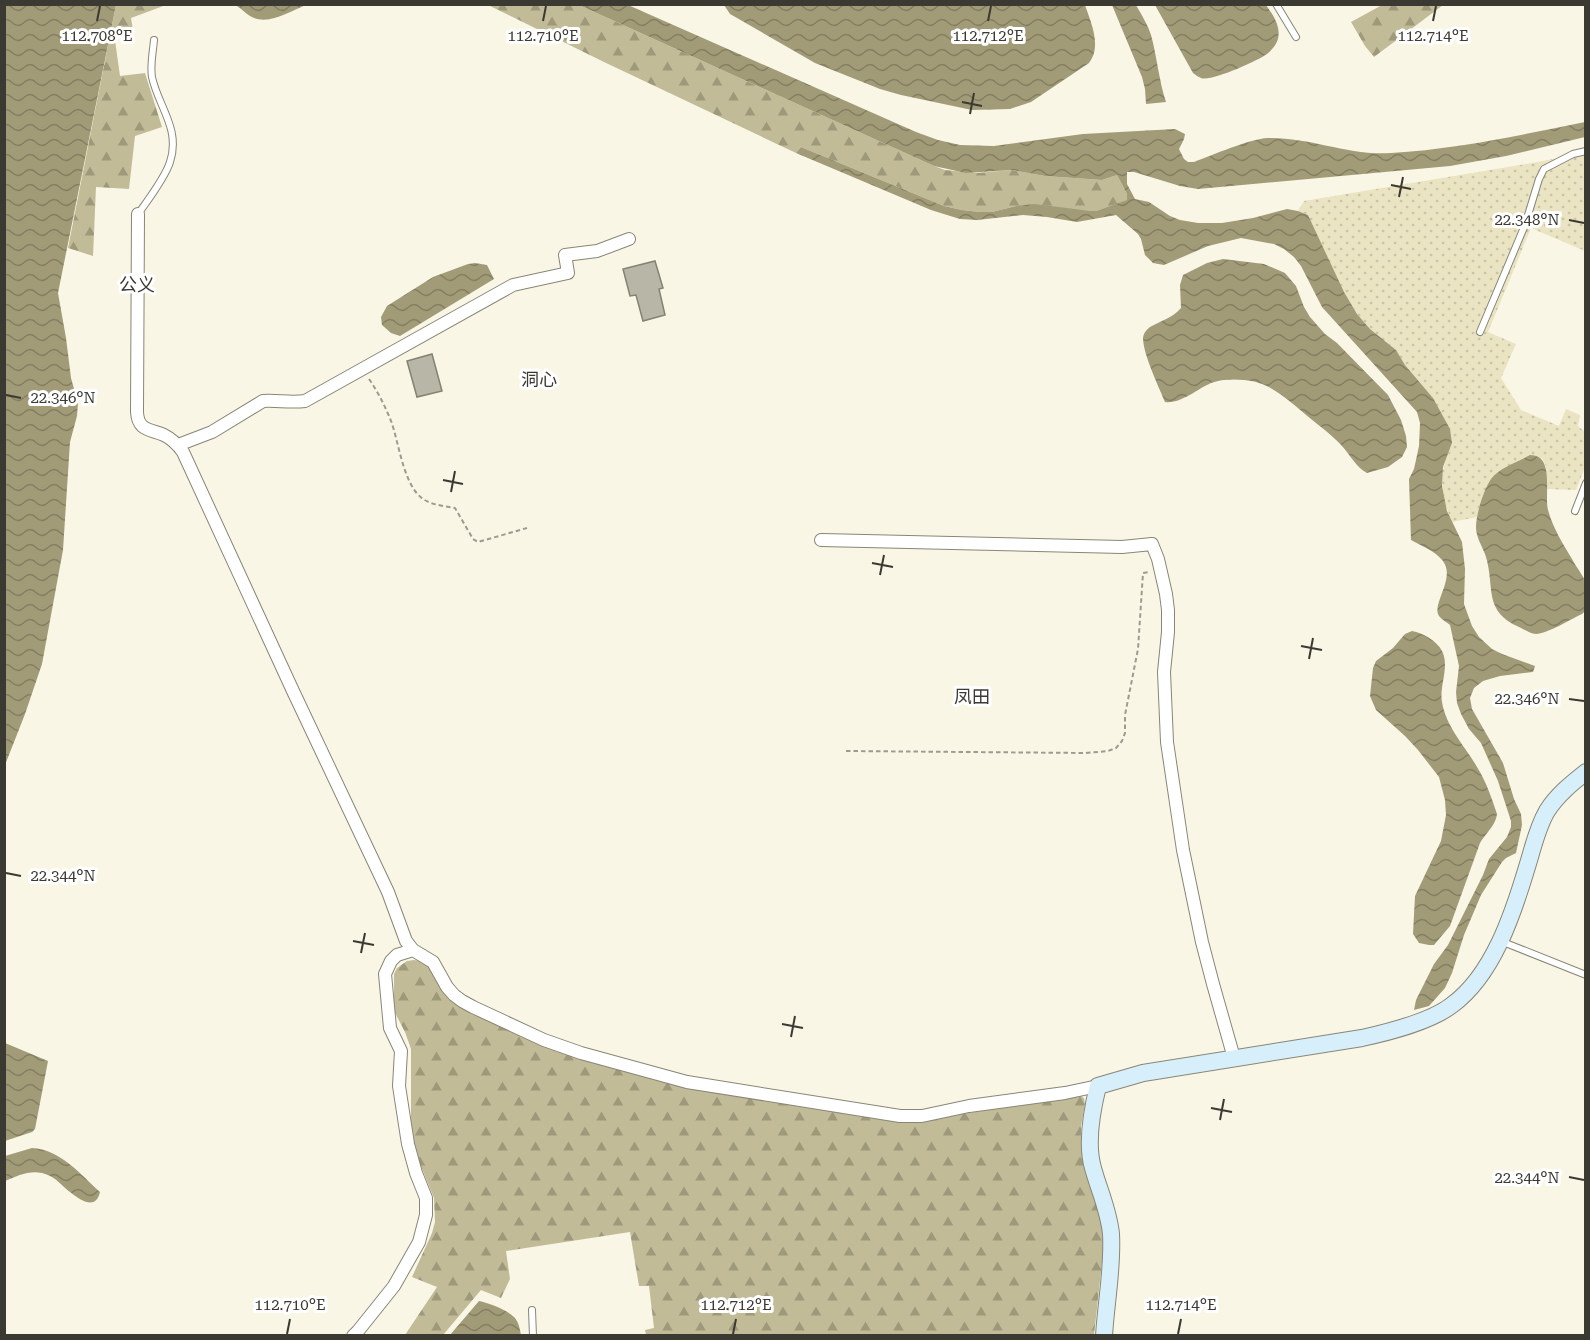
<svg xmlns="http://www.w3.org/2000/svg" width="1590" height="1340" font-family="'Roboto Serif','Noto Sans SC',serif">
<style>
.green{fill:url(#green-dots)}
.forest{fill:url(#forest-firs)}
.water{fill:url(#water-waves)}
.building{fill:#b8b6a6;stroke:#848273;stroke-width:1.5}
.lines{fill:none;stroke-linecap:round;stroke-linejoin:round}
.lane-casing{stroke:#888677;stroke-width:8}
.street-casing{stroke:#888677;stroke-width:14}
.secondary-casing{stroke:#888677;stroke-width:18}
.path{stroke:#9d9b8f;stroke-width:2;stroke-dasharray:4.5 3;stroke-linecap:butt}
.lane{stroke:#fff;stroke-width:6}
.street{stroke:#fff;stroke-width:12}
.secondary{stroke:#d7effa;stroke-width:16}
.ticks{fill:none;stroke:#3a3932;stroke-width:2}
.labels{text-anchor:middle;stroke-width:6;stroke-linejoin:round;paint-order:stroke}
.quarter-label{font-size:18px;fill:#3a3932;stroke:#fff}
.ticks-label{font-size:15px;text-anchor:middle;fill:#3a3932;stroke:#fff;stroke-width:6;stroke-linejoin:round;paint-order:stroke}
</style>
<defs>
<pattern id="green-dots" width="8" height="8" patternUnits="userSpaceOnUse" patternTransform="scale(1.5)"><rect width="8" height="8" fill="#eae4c2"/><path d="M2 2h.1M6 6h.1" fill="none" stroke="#c9c4a7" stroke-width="1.8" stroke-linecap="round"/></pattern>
<pattern id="forest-firs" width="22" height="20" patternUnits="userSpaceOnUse" patternTransform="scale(1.5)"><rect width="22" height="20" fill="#c2bb97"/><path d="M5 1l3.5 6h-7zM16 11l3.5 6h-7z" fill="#9f997c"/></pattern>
<pattern id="water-waves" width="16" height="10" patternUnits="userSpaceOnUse" patternTransform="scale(1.5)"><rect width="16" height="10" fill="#a19b77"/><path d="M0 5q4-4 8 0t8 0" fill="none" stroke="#847f62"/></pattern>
</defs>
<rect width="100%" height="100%" fill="#f9f6e6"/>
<!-- green -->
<path class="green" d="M1585,153V251L1531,228L1488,332L1516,344L1501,378L1521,410L1559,426L1566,409L1580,415L1578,426L1585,432V467L1576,490L1547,489L1546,466L1542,458L1481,502L1477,517L1452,522C1445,505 1439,485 1444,466C1446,459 1449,451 1452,443L1433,398L1405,365L1396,350L1370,329L1357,314L1344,293L1308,215L1298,211L1304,201L1532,163Z"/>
<!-- forest -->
<path class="forest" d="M116,5H166L131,18L133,30L114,33L120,76L145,73L162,127L135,136L129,189L96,187L93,256L68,248Z
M488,5H579L934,166L945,170L977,173L1012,170L1045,176L1102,180L1117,175L1127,194L1128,200L1096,211H1091L1016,206L992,212H980L962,210L944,206L801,147L796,153L604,62Z
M1382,5V4L1443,5L1374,57L1365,46L1351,22Z
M414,960L420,961L430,966L452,999L472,1014L605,1065L919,1121L1079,1095L1084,1098L1085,1104L1081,1126V1148L1102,1221L1104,1244L1094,1335H646L645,1330L654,1328L649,1286H639L630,1232L506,1251L510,1279L501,1298L481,1290L443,1335H405L437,1287L412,1277L432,1233L435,1222L434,1198L414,1149L411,1137V1049L405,1032L394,1011V974L397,968L407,961Z"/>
<!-- water -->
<path class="water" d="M5,4L116,5L58,293L66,338L71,378L78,403L77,416L70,442L63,550L42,664L25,714L5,765Z
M235,5H306C290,11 267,27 250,16C245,13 241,8 235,5Z
M579,5H628L916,132L938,140L960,145L994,146L1083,134L1175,129L1185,134L1184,139L1179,149L1184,159L1188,162H1194C1213,155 1249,139 1268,138C1310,137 1349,156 1391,153C1457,149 1521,135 1585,122V137L1506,156L1450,166L1198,189L1180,186L1134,172H1127V184L1135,199L1149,202L1170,216L1180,220L1198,223H1222L1253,218L1287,209L1298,211L1308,215L1344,292L1357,314L1370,329L1396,350L1405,365L1433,398L1450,429L1452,443L1443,467L1442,486L1447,511L1462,542L1465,569L1464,604L1472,626L1479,637L1492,649L1502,654L1535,666L1533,672L1500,676L1483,681L1474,688L1470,698L1472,709L1503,763L1514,799L1521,814L1522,825L1516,853L1506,858L1502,862L1481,895L1464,935L1452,973L1445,988L1429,1006L1414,1010L1416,1000L1434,964L1448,945L1483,875L1489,859L1507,837L1511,827V821L1498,781L1481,743L1469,729L1461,714L1457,703L1456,692L1459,666L1450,625C1447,622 1442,620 1439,616C1431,604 1456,579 1443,561C1435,551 1422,546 1411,540L1409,479L1414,469L1419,446L1420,423L1417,412L1322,307L1301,266L1294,257L1284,249L1274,244L1241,238L1208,246L1164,265L1153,263L1145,255L1141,239L1138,234L1116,215L1077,222L1047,217L1023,215L977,220L960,219L931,210L796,153L801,147L944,206L962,210L980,212H992L1016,206L1034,204L1091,211H1096L1127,200V194L1117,175L1102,180L1045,176L1012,170L966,173L934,166Z
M724,5H1085C1091,23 1102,46 1089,63L1031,102L1010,109L972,110L901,95L880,89L815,63L730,14Z
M1112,5H1136C1141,14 1148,25 1151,35C1157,57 1159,81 1166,102L1146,104L1145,89L1142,77Z
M1155,5H1266C1273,15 1281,26 1278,39C1276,45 1272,50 1267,54C1257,61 1211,82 1201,78C1198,77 1196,75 1193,73Z
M1223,259L1264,264L1285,273L1296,286L1304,307L1310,317L1325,334L1337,343L1388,395L1401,420L1406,436L1407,447L1402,457L1388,467L1367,473C1357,468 1350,455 1342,446C1332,435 1322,428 1311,419C1290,402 1272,382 1244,380C1233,379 1221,379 1211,383C1197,389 1181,404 1165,402C1158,385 1144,356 1143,339C1143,334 1146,330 1150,327C1162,320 1171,319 1181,308L1180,285L1183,275L1207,263Z
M475,263L487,265L494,279L400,336L391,333L382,325L381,317L387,306L433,277L468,264Z
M1530,455C1555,455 1544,493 1548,510C1553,528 1563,544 1572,559C1576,567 1584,576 1586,584C1587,592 1586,603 1585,611L1582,614C1571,619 1547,634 1536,634C1530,634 1524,629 1519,627C1483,611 1495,588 1486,557C1483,547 1476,538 1476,527C1476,514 1484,489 1491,479C1500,467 1518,462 1530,455Z
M1412,631C1423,633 1437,641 1442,651C1450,667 1439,686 1442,702C1446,727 1465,746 1477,767C1486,781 1492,799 1497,814C1496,825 1485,834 1480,843L1450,926L1434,945H1429L1419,943L1413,934L1415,896L1441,841L1446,815L1445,800L1439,777L1418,750L1405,736L1376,710L1370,696L1373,668L1376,661L1393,648L1405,634Z
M5,1043L48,1061L35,1129L32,1132L5,1141Z
M32,1148C60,1149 81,1175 100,1192C94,1219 64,1186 55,1179C51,1176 46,1174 42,1173C29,1170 17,1176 5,1181V1156Z
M479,1301C489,1303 507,1310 514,1317C519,1322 520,1330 521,1335H450Z"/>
<!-- building -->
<path class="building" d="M655,261L663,288L659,289L665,315L643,321L636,295L630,296L623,269Z
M432,354L442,391L417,397L407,361Z"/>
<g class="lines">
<!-- lane casing -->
<g class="lane-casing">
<path id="lane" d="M1276,4L1296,37
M138,214C148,200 165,178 170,162C181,129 158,106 152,77C150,65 153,52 154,40
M1480,332L1525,225L1539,179L1544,169L1573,154L1586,151
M1575,511L1586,483
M1503,942L1586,975
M532,1310L533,1336"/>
</g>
<!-- street casing -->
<g class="street-casing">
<path id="street" d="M138,214L137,412C138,431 150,429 164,435C172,439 178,445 183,452L293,691L388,892L406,941L413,950L433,962L447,987L454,995L462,1001L473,1007L544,1040L581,1053L687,1082L900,1116H922L969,1106L1065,1093L1098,1086
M178,445L212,432L263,401C277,400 290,403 305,401L513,285L568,273L565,255L597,251L629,239
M821,540L1122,547L1152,544L1158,559L1166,594L1168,610V632L1164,672L1167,742L1183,850L1202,942L1213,984L1234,1058
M353,1336L358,1331L394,1286L419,1242L426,1215V1198L416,1173L408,1144L399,1086L401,1051L390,1028L385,974L391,961L397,955L413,950"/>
</g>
<!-- secondary casing -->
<g class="secondary-casing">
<path id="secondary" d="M1104,1336C1106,1302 1113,1268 1111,1234C1109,1211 1099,1190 1093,1168C1086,1144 1092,1110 1098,1086L1143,1073L1362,1038C1389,1032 1430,1022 1452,1005C1493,975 1513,914 1527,867C1533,848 1537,828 1547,811C1557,795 1572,783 1586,772"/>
</g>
<!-- path -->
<path class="path" d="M369,379C378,392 385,406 391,421C399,442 403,485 423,499C432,505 444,506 455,508L473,539L478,542L527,528
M846,751L1086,753L1108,751L1116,748L1122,741L1125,733V715L1138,649L1143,573L1149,572"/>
<!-- lane -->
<use href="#lane" class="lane"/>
<!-- street -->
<use href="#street" class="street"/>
<!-- secondary -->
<use href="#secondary" class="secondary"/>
</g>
<!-- ticks -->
<path class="ticks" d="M97,21L100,6M543,21L546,6M988,21L991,6M1433,21L1436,6M962,102L982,106M970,114L974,93M1391,185L1411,189M1399,197L1403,177M1569,220L1584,223M6,395L21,398M443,480L463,484M451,492L455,471M872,563L893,567M880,575L884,555M1301,646L1322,650M1309,659L1313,638M1569,699L1584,701M6,873L21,876M353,941L374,945M361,953L365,933M782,1024L803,1028M791,1037L795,1016M1211,1108L1232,1112M1220,1120L1224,1099M1569,1177L1584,1180M287,1334L290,1319M733,1334L736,1319M1178,1334L1181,1319"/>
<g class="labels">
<!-- quarter labels -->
<g class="quarter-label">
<text x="137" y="291">公义</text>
<text x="539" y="386">洞心</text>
<text x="972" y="703">凤田</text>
</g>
</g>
<g class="ticks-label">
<text x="97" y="41">112.708°E</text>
<text x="543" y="41">112.710°E</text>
<text x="988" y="41">112.712°E</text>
<text x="1433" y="41">112.714°E</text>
<text x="1527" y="225">22.348°N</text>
<text x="63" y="403">22.346°N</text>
<text x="1527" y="704">22.346°N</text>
<text x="63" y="881">22.344°N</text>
<text x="1527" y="1183">22.344°N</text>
<text x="290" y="1310">112.710°E</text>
<text x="736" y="1310">112.712°E</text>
<text x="1181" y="1310">112.714°E</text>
</g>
<!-- border -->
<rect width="1590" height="1340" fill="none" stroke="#3a3932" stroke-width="12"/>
</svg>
